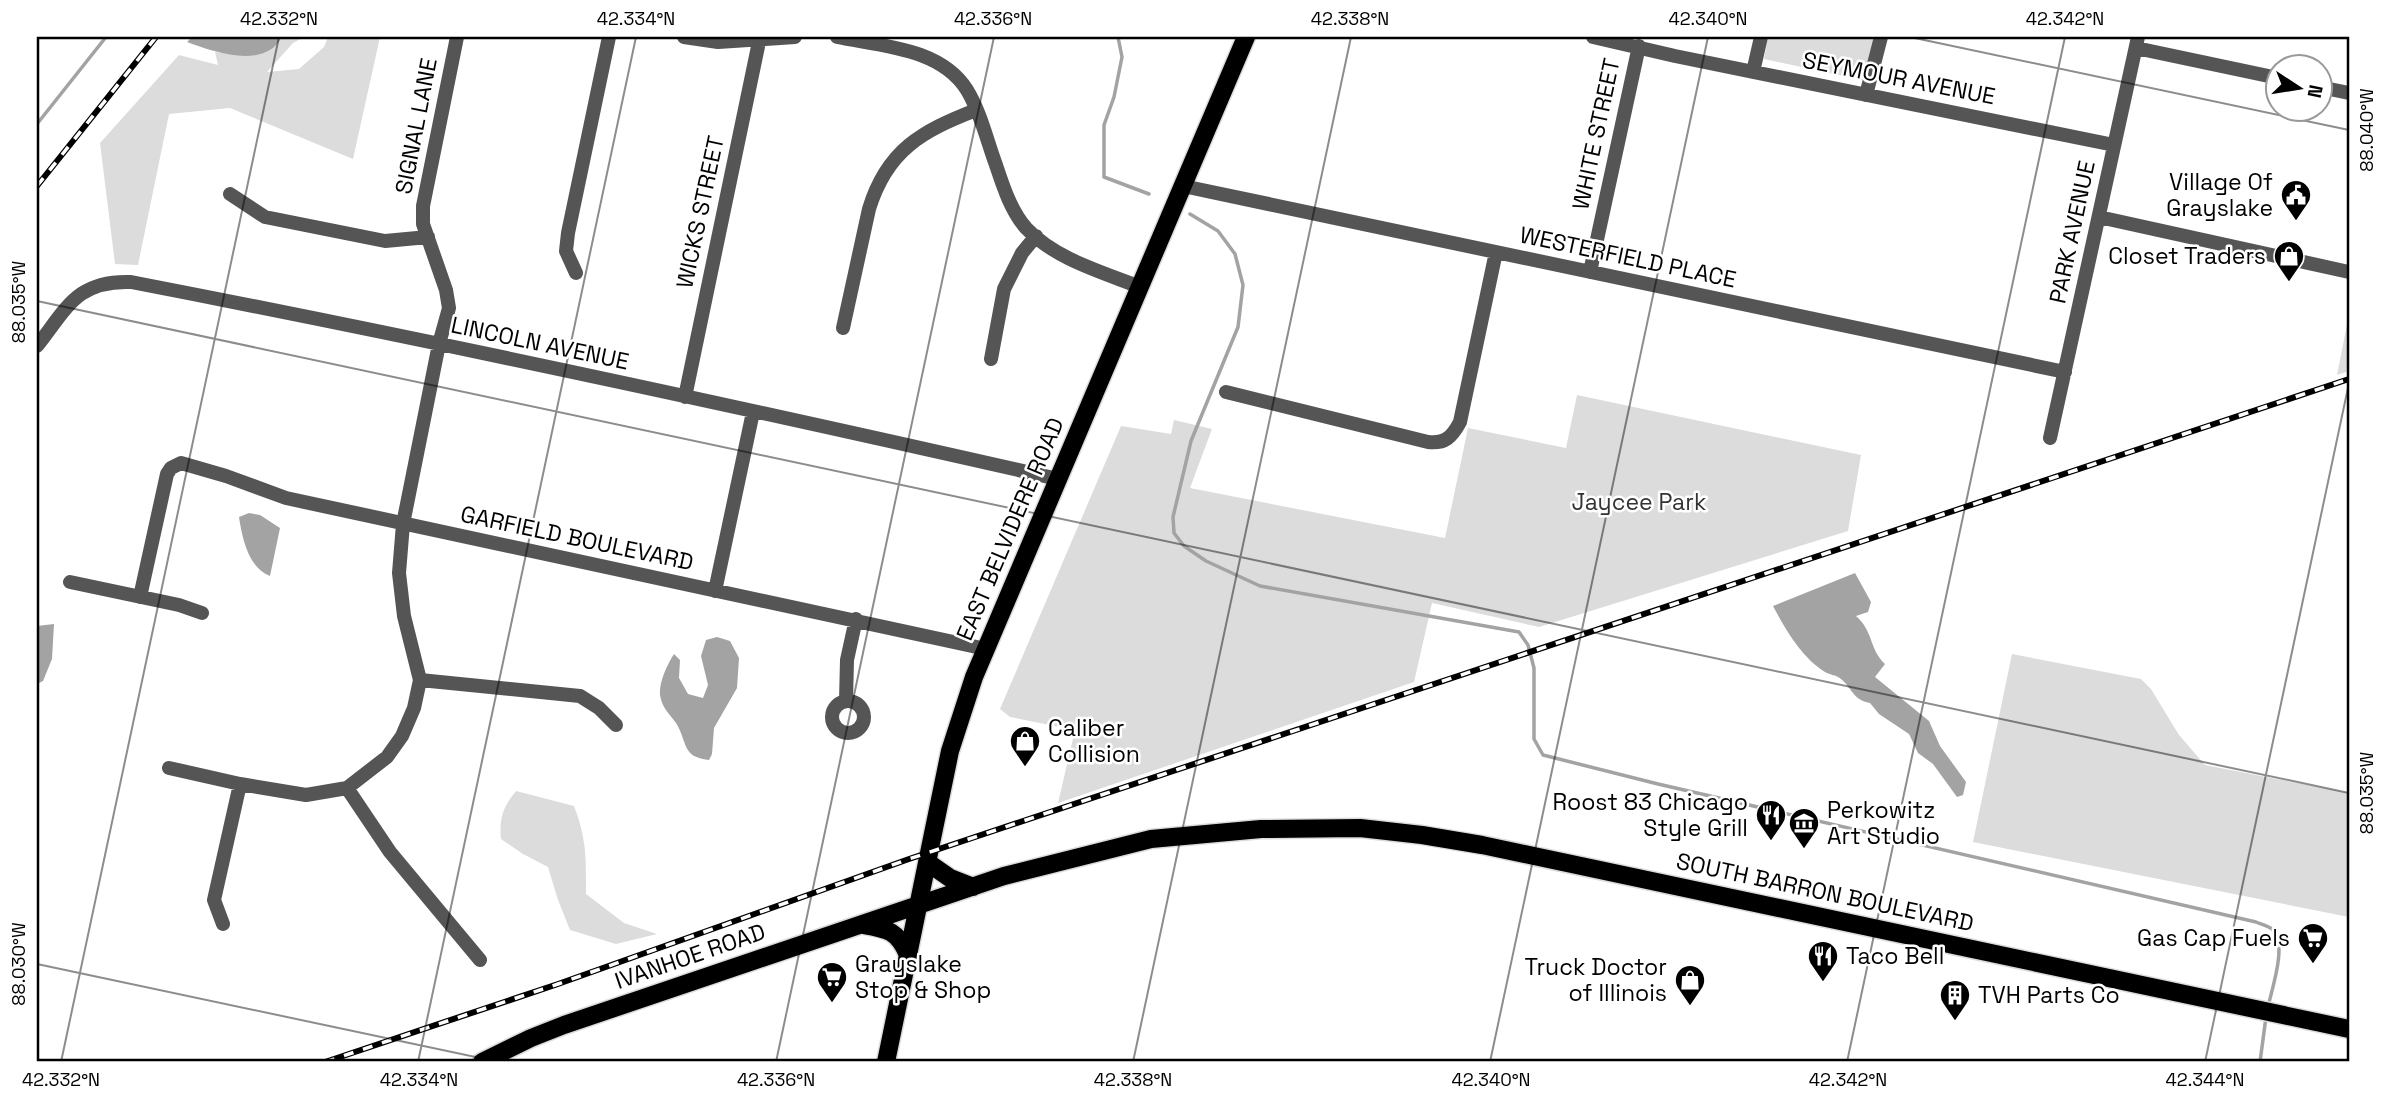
<svg xmlns="http://www.w3.org/2000/svg" width="2386" height="1099" font-family="'Space Grotesk',sans-serif">
<style>
.green{fill:#dcdcdc}
.water{fill:#a3a3a3}
.lines{fill:none;stroke-linecap:round;stroke-linejoin:round}
.stream{stroke:#a3a3a3;stroke-width:3.5}
.major-casing{stroke:#dbdbdb;stroke-width:21}
.minor{stroke:#555;stroke-width:14}
.major{stroke:#000;stroke-width:18}
.rail-casing{stroke:#000;stroke-width:6}
.rail{stroke:#fff;stroke-width:3.5;stroke-dasharray:10;stroke-linecap:butt}
.ticks{fill:none;stroke:#000;stroke-width:2;stroke-opacity:0.45}
.labels{text-anchor:middle;stroke-width:5;stroke-linejoin:round;paint-order:stroke}
.street-label{font-size:23px;fill:#000;stroke:#fff}
.poi-label{font-size:23px;fill:#000;stroke:#fff;text-anchor:end}
.park-label{font-size:23px;fill:#333;stroke:#fff}
.neatline{fill:none;stroke:#000;stroke-width:2.5}
.ticks-label{font-size:18px;text-anchor:middle;fill:#000}
</style>
<rect width="100%" height="100%" fill="#fff"/>
<!-- green -->
<path class="green" d="M282,37H304L293,43L267,72L299,69L324,47L328,37H380L353,159L230,108L169,114L138,265L115,264L100,143L179,55L218,65L215,52C239,55 269,61 282,37Z
M1768,37H1876L1867,81L1764,59Z
M2349,314V371L2337,375Z
M1577,395L1861,455L1848,531L1539,627L1432,603L1414,682L1058,803L1075,730L1010,717L1000,709L1121,426L1171,434L1174,420L1212,429L1190,488L1445,538L1468,428L1566,448Z
M2012,654L2141,679L2151,689L2179,735L2205,765L2349,793V917L1973,842Z
M516,791L574,806C587,840 586,859 586,894L624,923L657,934L616,944L570,930L558,900L548,867L523,854L501,839C499,818 503,807 516,791Z"/>
<!-- water -->
<path class="water" d="M192,37H282C264,70 214,52 187,42Z
M249,513L260,515L280,528L270,576C248,568 242,537 239,517Z
M1855,573L1871,602L1868,612L1856,616C1874,632 1869,649 1885,664L1875,677L1929,721L1940,746L1966,782L1963,795L1957,797L1933,764L1918,753L1909,734L1879,714L1870,703C1853,700 1852,688 1841,679C1837,675 1830,675 1825,672C1802,658 1785,629 1773,606Z
M54,624L52,659L43,681L37,684V626Z
M717,637L730,641L739,658L737,688L714,728L712,754L709,760C681,757 688,742 676,723C669,713 662,708 660,695C659,682 667,665 674,654L680,660L679,678L688,694L703,698L708,685L701,656L706,640Z"/>
<g class="lines">
<!-- stream -->
<path class="stream" d="M1118,37L1122,57L1114,97L1104,125V177L1149,194
M37,124L106,37
M1190,214L1218,231L1235,254L1243,285L1238,327L1191,441L1173,517L1174,533L1184,546L1206,561L1260,586L1519,632L1528,645L1534,668V739L1543,755L1658,784L2256,922C2261,924 2268,926 2272,929C2288,943 2272,988 2268,1007
M2260,1062L2266,1017"/>
<!-- major casing -->
<g class="major-casing">
<path id="major" d="M927,862L950,878L973,887
M864,925C888,929 898,931 908,955
M482,1062L531,1038L564,1025L1004,876L1151,839L1261,829L1360,828L1422,835L1482,845L2349,1029
M886,1062L950,751L974,677L1246,37"/>
</g>
<!-- minor -->
<path class="minor" d="M684,37L718,42L795,37
M837,37C881,46 941,48 967,90C981,113 987,141 996,165C1003,186 1011,211 1026,228C1055,259 1102,272 1140,287
M1593,37L1675,56L2114,145
M2136,48L2278,78
M1753,72L1761,37
M2320,87L2349,93
M1866,95L1881,37
M1183,186L2065,372
M230,194L265,217L385,241L428,237
M2099,217L2349,272
M1590,272L1639,46
M576,273L566,251L568,233L609,37
M843,328L869,209C887,150 922,131 976,110
M37,346C67,308 77,280 131,282C441,342 750,409 1058,479
M991,359L1004,289L1022,253L1036,236
M1226,392L1428,442C1445,444 1452,437 1460,422L1496,252
M685,397L760,37
M2050,438L2138,37
M70,582L179,605L202,613
M715,591L753,412
M140,597L167,474L171,468L181,463L226,476L286,498L986,649
M420,680L580,696L599,708L616,725
M846,701L847,660L856,619
M832 717a16 16 0 1 1 32 0a16 16 0 1 1-32 0Z
M169,768L240,784L306,795L347,788L387,757L402,736L414,708L420,680L404,616L399,573L403,524L439,344L449,308L446,290L423,224V206L457,37
M347,788L390,852L480,960
M223,924L214,900L240,784"/>
<!-- major -->
<use href="#major" class="major"/>
<!-- rail casing -->
<g class="rail-casing">
<path id="rail" d="M37,186L156,37
M325,1062L558,984L909,859L2349,379"/>
</g>
<!-- rail -->
<use href="#rail" class="rail"/>
</g>
<!-- ticks -->
<path class="ticks" d="M1910,37L2349,130M37,301L2349,793M37,964L499,1062M61,1062L279,37M418,1062L636,37M776,1062L994,37M1133,1062L1351,37M1490,1062L1708,37M1847,1062L2065,37M2205,1062L2349,383"/>
<!-- icons -->
<defs>
<g id="civic-pin" transform="scale(1.575)"><path d="M0 17L-7.5 6A9.5 9.5 0 1 1 7.5 6Z" fill="#000" stroke="#fff"/><path d="M-.6-6.5H3V-4.5H.6V-3L4-1V1h2V6H-6V1h2V-1L-.6-3ZM-1.2 2.5V6h2.4V2.5Z" fill="#fff"/></g>
<g id="shop-pin" transform="scale(1.575)"><path d="M0 17L-7.5 6A9.5 9.5 0 1 1 7.5 6Z" fill="#000" stroke="#fff"/><path d="M-5-2.5h2.3a2.7 3.5 0 0 1 5.4 0H5L5.5 6h-11ZM-1.5-2.5h3a1.5 2.3 0 0 0-3 0Z" fill="#fff"/></g>
<g id="restaurant-pin" transform="scale(1.575)"><path d="M0 17L-7.5 6A9.5 9.5 0 1 1 7.5 6Z" fill="#000" stroke="#fff"/><path d="M-5-6h1v4h1v-4h1v4h1v-4h1v5L-1.5 .5V6h-2V.5L-5-1ZM5-6V6H3V1.5H1.5Q1.5-4 5-6Z" fill="#fff"/></g>
<g id="museum-pin" transform="scale(1.575)"><path d="M0 17L-7.5 6A9.5 9.5 0 1 1 7.5 6Z" fill="#000" stroke="#fff"/><path d="M0-6L6-3V-2H-6V-3ZM-5-1h2V3h-2ZM-1-1h2V3h-2ZM3-1h2V3H3ZM-6 4H6V6H-6Z" fill="#fff"/></g>
<g id="supermarket-pin" transform="scale(1.575)"><path d="M0 17L-7.5 6A9.5 9.5 0 1 1 7.5 6Z" fill="#000" stroke="#fff"/><path d="M-6-5.5h2.5l.6 2H6L4.5 2H-2.5L-4.4-4H-6ZM-1.5 3.2a1.3 1.3 0 1 0 .1 0ZM3 3.2a1.3 1.3 0 1 0 .1 0Z" fill="#fff"/></g>
<g id="building-pin" transform="scale(1.575)"><path d="M0 17L-7.5 6A9.5 9.5 0 1 1 7.5 6Z" fill="#000" stroke="#fff"/><path d="M-4-6H4V6H1V3H-1V6H-4ZM-2.5-4.3h1.7v1.8h-1.7ZM.8-4.3h1.7v1.8H.8ZM-2.5-1h1.7V.8h-1.7ZM.8-1h1.7V.8H.8Z" fill="#fff"/></g>
</defs>
<g fill-rule="evenodd">
<use href="#civic-pin" x="2296" y="195"/>
<use href="#shop-pin" x="2289" y="256"/>
<use href="#shop-pin" x="1025" y="741"/>
<use href="#restaurant-pin" x="1771" y="815"/>
<use href="#museum-pin" x="1804" y="823"/>
<use href="#supermarket-pin" x="2313" y="938"/>
<use href="#restaurant-pin" x="1823" y="956"/>
<use href="#supermarket-pin" x="832" y="977"/>
<use href="#shop-pin" x="1690" y="980"/>
<use href="#building-pin" x="1955" y="995"/>
</g>
<g class="labels">
<!-- street labels -->
<g class="street-label">
<text transform="translate(1899 78) rotate(11)" y="8">SEYMOUR AVENUE</text>
<text transform="translate(416 126) rotate(-79)" y="8">SIGNAL LANE</text>
<text transform="translate(1596 134) rotate(-78)" y="8">WHITE STREET</text>
<text transform="translate(700 212) rotate(-78)" y="8">WICKS STREET</text>
<text transform="translate(2072 232) rotate(-78)" y="8">PARK AVENUE</text>
<text transform="translate(1628 257) rotate(12)" y="8">WESTERFIELD PLACE</text>
<text transform="translate(540 343) rotate(12)" y="8">LINCOLN AVENUE</text>
<text transform="translate(1010 529) rotate(-67)" y="8">EAST BELVIDERE ROAD</text>
<text transform="translate(577 538) rotate(12)" y="8">GARFIELD BOULEVARD</text>
<text transform="translate(1825 892) rotate(12)" y="8">SOUTH BARRON BOULEVARD</text>
<text transform="translate(690 956) rotate(-19)" y="8">IVANHOE ROAD</text>
</g>
<!-- poi labels -->
<g class="poi-label">
<text x="2273" y="190">Village Of<tspan x="2273" dy="26">Grayslake</tspan></text>
<text x="2266" y="264">Closet Traders</text>
<text x="1048" y="736" text-anchor="start">Caliber<tspan x="1048" dy="26">Collision</tspan></text>
<text x="1748" y="810">Roost 83 Chicago<tspan x="1748" dy="26">Style Grill</tspan></text>
<text x="1827" y="818" text-anchor="start">Perkowitz<tspan x="1827" dy="26">Art Studio</tspan></text>
<text x="2290" y="946">Gas Cap Fuels</text>
<text x="1846" y="964" text-anchor="start">Taco Bell</text>
<text x="855" y="972" text-anchor="start">Grayslake<tspan x="855" dy="26">Stop &amp; Shop</tspan></text>
<text x="1667" y="975">Truck Doctor<tspan x="1667" dy="26">of Illinois</tspan></text>
<text x="1978" y="1003" text-anchor="start">TVH Parts Co</text>
</g>
<!-- park labels -->
<g class="park-label">
<text x="1639" y="510">Jaycee Park</text>
</g>
</g>
<!-- border -->
<rect width="2386" height="1099" fill="none" stroke="#ffffff" stroke-width="77"/>
<!-- north arrow -->
<g transform="translate(2299 88) rotate(102)"><circle r="33" fill="#ffffff" stroke="#999999" stroke-width="2"/>
<path d="M0-5L12 26L0 18L-12 26Z" fill="#000000"/>
<text y="-10" font-size="19" font-weight="bold" text-anchor="middle" fill="#000000">N</text>
</g>
<rect x="38" y="38" width="2310" height="1022" class="neatline"/>
<g class="ticks-label">
<text x="279" y="25">42.332°N</text>
<text x="636" y="25">42.334°N</text>
<text x="993" y="25">42.336°N</text>
<text x="1350" y="25">42.338°N</text>
<text x="1708" y="25">42.340°N</text>
<text x="2065" y="25">42.342°N</text>
<text transform="translate(2367 130) rotate(-90)" y="6">88.040°W</text>
<text transform="translate(19 302) rotate(-90)" y="6">88.035°W</text>
<text transform="translate(2367 793) rotate(-90)" y="6">88.035°W</text>
<text transform="translate(19 964) rotate(-90)" y="6">88.030°W</text>
<text x="61" y="1086">42.332°N</text>
<text x="419" y="1086">42.334°N</text>
<text x="776" y="1086">42.336°N</text>
<text x="1133" y="1086">42.338°N</text>
<text x="1491" y="1086">42.340°N</text>
<text x="1848" y="1086">42.342°N</text>
<text x="2205" y="1086">42.344°N</text>
</g>
</svg>
